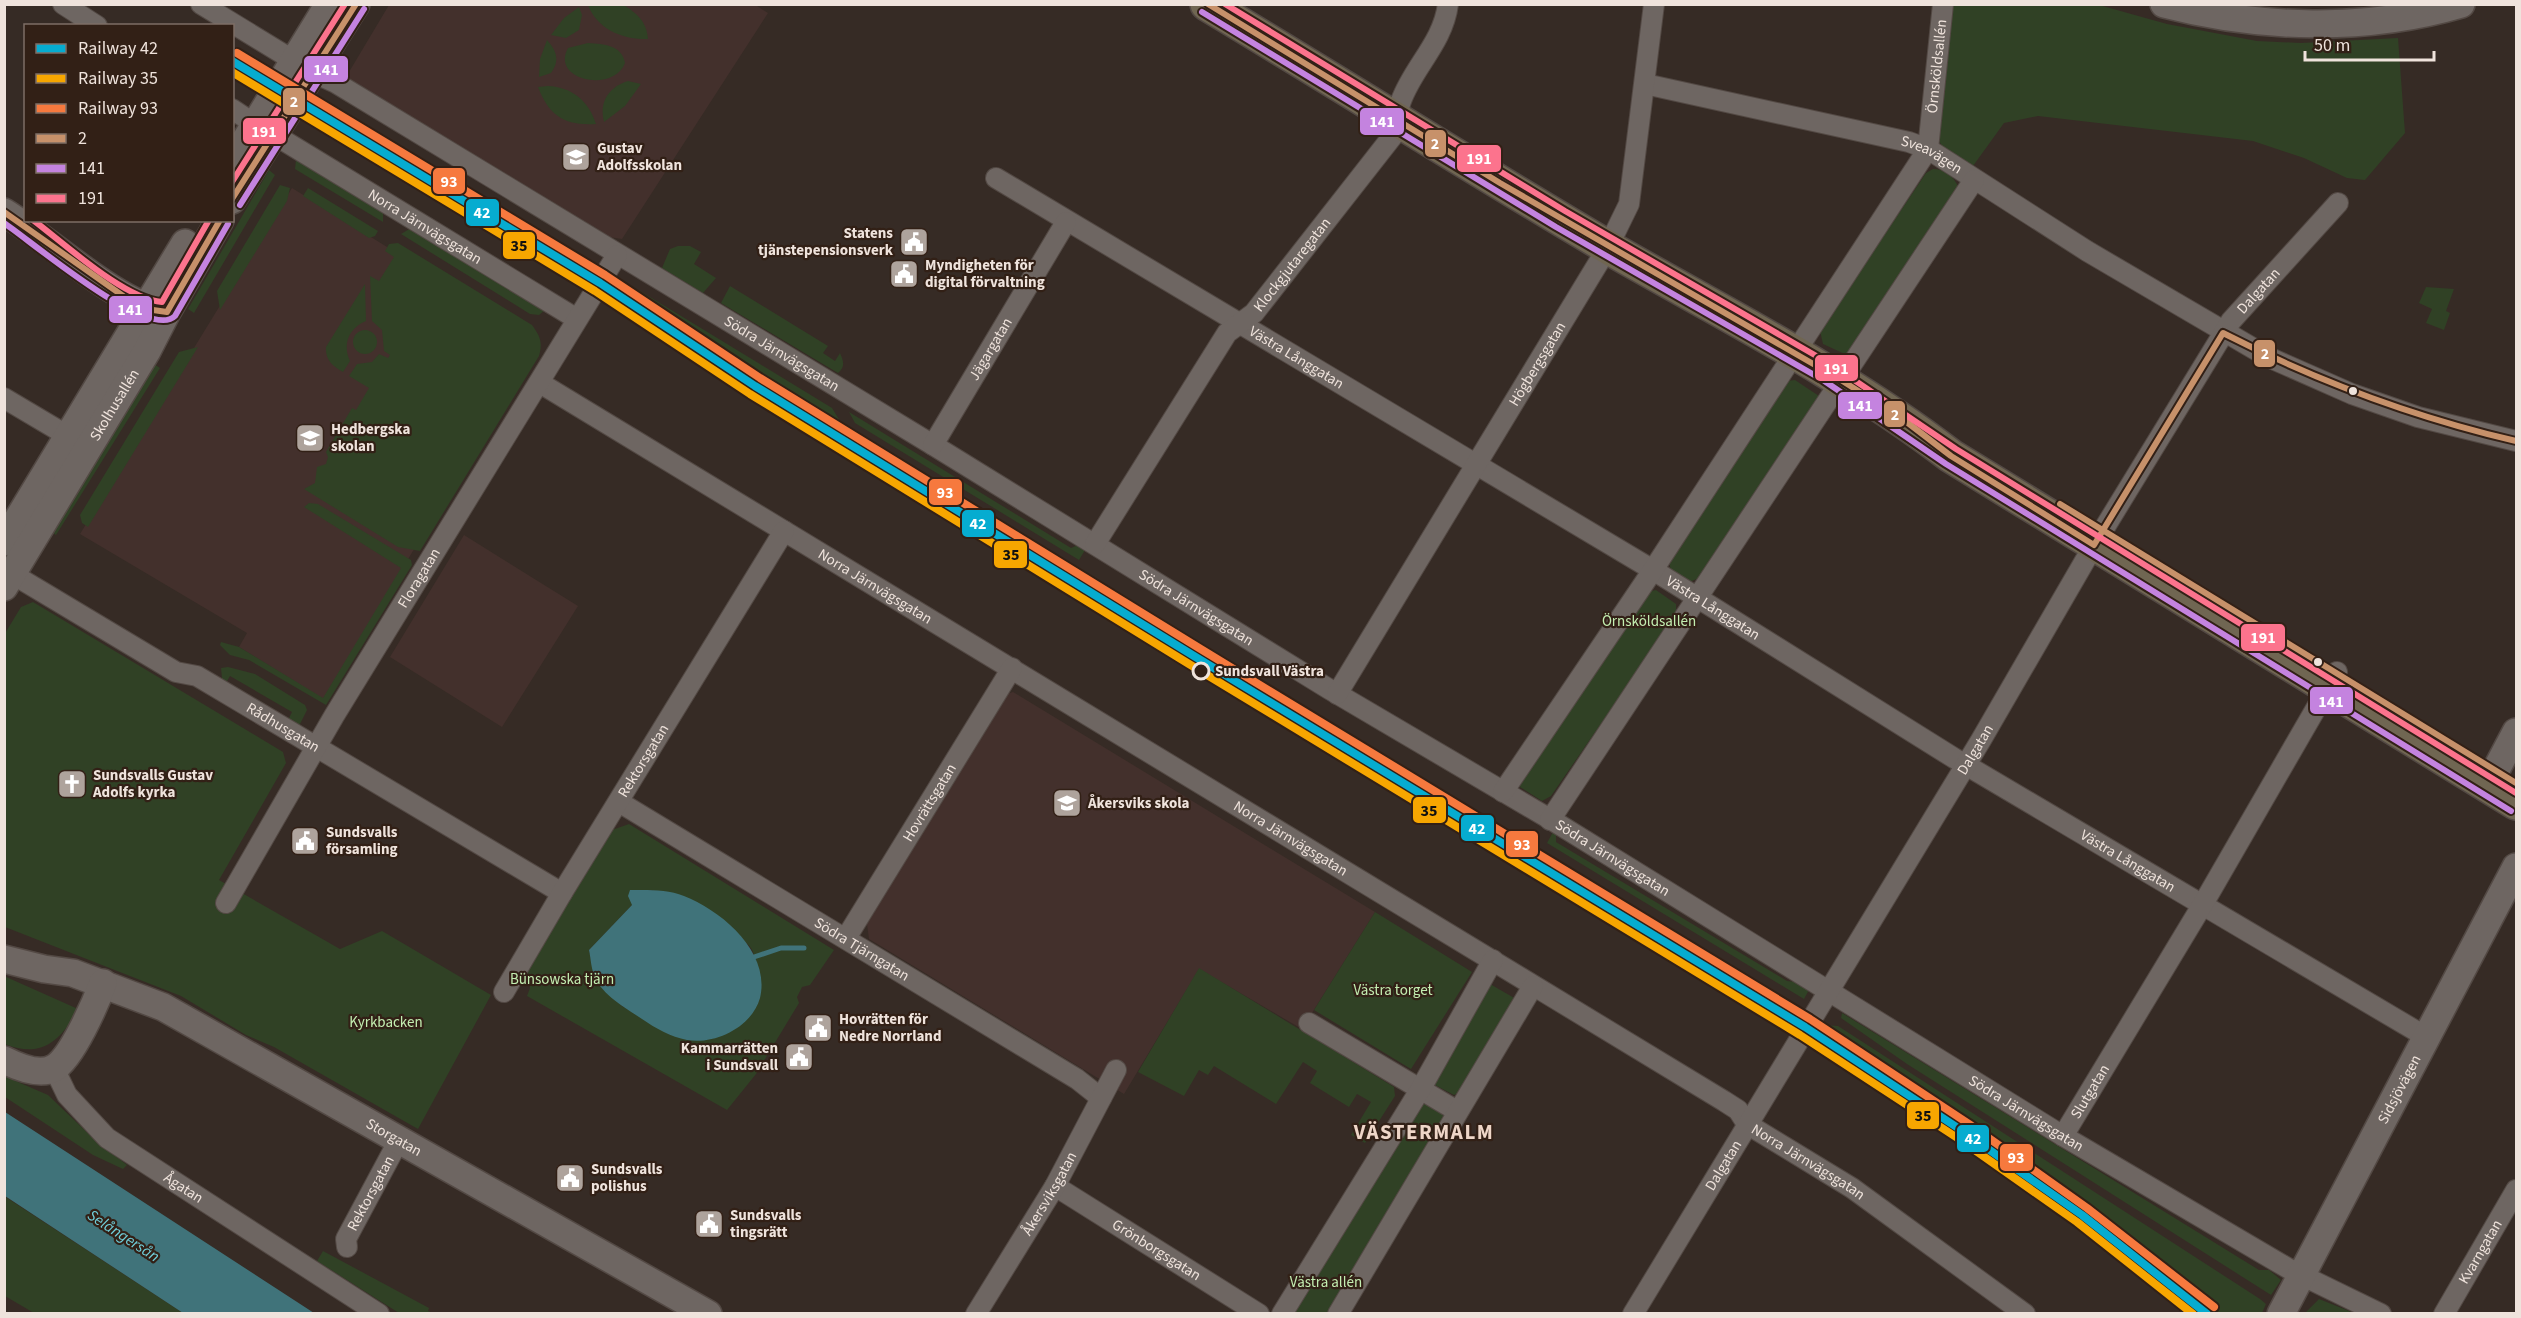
<svg xmlns="http://www.w3.org/2000/svg" width="2521" height="1318" font-family="'Source Sans 3',sans-serif">
<style>
.education{fill:#43302c}
.green{fill:#304125;fill-rule:evenodd}
.water{fill:#40737a}
.lines{fill:none;stroke-linecap:round;stroke-linejoin:round}
.stream{stroke:#40737a;stroke-width:5}
.street-casing{stroke:#534944;stroke-width:22}
.secondary-casing{stroke:#534944;stroke-width:30}
.highway-casing{stroke:#534944;stroke-width:36}
.street{stroke:#6e6662;stroke-width:20}
.secondary{stroke:#6e6662;stroke-width:27}
.highway{stroke:#706652;stroke-width:33}
.bus-1-casing{stroke:#322016;stroke-width:10}
.bus-2-casing{stroke:#322016;stroke-width:10}
.bus-3-casing{stroke:#322016;stroke-width:10}
.bus-1{stroke:#c7916a;stroke-width:6}
.bus-2{stroke:#c483df;stroke-width:6}
.bus-3{stroke:#fc738d;stroke-width:6}
.rail-1-casing{stroke:#322016;stroke-width:12}
.rail-2-casing{stroke:#322016;stroke-width:12}
.rail-3-casing{stroke:#322016;stroke-width:12}
.rail-1{stroke:#06acd0;stroke-width:8}
.rail-2{stroke:#f7a600;stroke-width:8}
.rail-3{stroke:#f6793e;stroke-width:8}
.bus-dot{fill:#efe3dc;stroke:#322016;stroke-width:2}
.stop-dot{fill:#322016;stroke:#efe3dc;stroke-width:3}
.labels{text-anchor:middle;stroke-width:4.5;stroke-linejoin:round;paint-order:stroke}
.street-label{font-size:15px;fill:#efe3dc;stroke:#322016}
.poi-label{font-size:15px;font-weight:bold;fill:#efe3dc;stroke:#322016;text-anchor:start}
.park-label{font-size:15px;fill:#c3eeb1;stroke:#322016}
.stop-label{font-size:15px;font-weight:bold;fill:#efe3dc;stroke:#322016;text-anchor:start}
.water-label{font-size:16px;font-style:italic;fill:#70cfdb;stroke:#322016}
.district-label{font-size:21px;font-weight:bold;letter-spacing:1.5px;fill:#eed6c8;stroke:#322016}
.line-badge{stroke:#322016;stroke-width:2}
.badge-label{font-size:16px;text-anchor:middle;font-weight:bold;fill:#fff}
.pale-badge-label{font-size:16px;text-anchor:middle;font-weight:bold;fill:#111}
</style>
<rect width="100%" height="100%" fill="#362b25"/>
<!-- education -->
<path class="education" d="M754,4L768,13L622,239L609,237L346,77L389,5Z
M292,188L540,342L323,699L239,647L247,633L80,534Z
M464,535L578,606L502,727L390,657Z
M1013,692L1375,912L1302,1029L1199,969L1124,1094L869,939L867,924L1003,695Z"/>
<!-- green -->
<path class="green" d="M622,4C637,13 647,22 648,39C623,40 597,29 588,5Z
M1952,5H2099L2167,24L2257,41L2301,43L2398,38L2405,133L2365,180L2347,178L2304,158L2253,141L2038,116L2004,123L1973,166L1942,146L1938,139Z
M579,7L582,15L579,30L566,38L551,35L564,18Z
M547,40C557,51 560,61 551,73L539,77L540,59Z
M588,43C604,44 622,45 625,63C614,93 550,81 568,48Z
M628,81L641,84L625,106L604,122C599,103 608,87 628,81Z
M548,86C572,87 589,101 596,124C565,126 549,116 538,87Z
M296,160L383,213V222L295,169Z
M1933,169C1945,169 1953,176 1958,186L1957,195L1847,355L1823,344L1820,331L1920,182L1926,173Z
M269,170L275,175L194,313L188,309Z
M280,185L290,188L287,201L220,310L217,291Z
M308,188L378,231L375,236L369,238L303,196Z
M411,228L545,310L539,315L530,314L401,234Z
M398,243L532,325C540,336 543,342 539,356L420,551L398,547L304,489L315,483L317,467L326,464L328,457L326,452L352,408L356,410L369,388L349,376L357,364L372,362L379,354L388,358L390,355L384,351L382,330L372,321L370,276L379,281L394,257L385,251L389,244Z
M678,246H690L701,252L694,264L716,278L703,293L662,268L670,249Z
M622,280L832,408L843,426L614,284Z
M365,284L366,321C349,328 342,344 350,361L343,372C333,366 325,360 326,347Z
M730,286L828,346L823,353L835,361L840,353C844,362 845,367 838,373L721,303Z
M2426,287L2454,289L2446,311L2450,313L2444,330L2426,323L2432,309L2419,303Z
M353 342a12 12 0 1 1 24 0a12 12 0 1 1-24 0Z
M198,347L88,527L82,523L80,515L179,352Z
M154,364L160,368L56,535L52,532Z
M1795,380L1819,396L1818,404L1702,577L1689,582L1671,572L1669,560L1787,381Z
M849,412L1071,548L1078,545L1085,550L1079,560L855,423Z
M309,503L318,504L411,560L412,565L326,705L249,660L230,655L220,645L221,642L239,647L323,698L401,568L304,507Z
M1656,590L1676,604V615L1551,796L1542,801L1520,787L1521,777L1647,592Z
M33,602L283,752L286,763L219,880L340,949L382,931L491,995L418,1129L274,1047L246,1035L181,996L5,927L4,635L21,607Z
M228,667L255,674L305,705L307,710L297,730L286,724L292,712L230,676L223,688L221,668Z
M629,824L834,950L810,985L802,987L797,997L799,1003L756,1074L727,1110L527,996L530,988L526,972L612,830ZM630,890C678,889 699,900 734,932C740,938 750,944 753,952C759,967 760,982 760,998L670,1035L622,1006L603,988L595,978L589,950L632,905Z
M1553,832L1556,834V842L1787,981L1806,983L1810,988L1804,999L1547,843Z
M1375,912L1472,972L1411,1069L1314,1010Z
M1199,968L1394,1087L1395,1096L1365,1143L1351,1135L1371,1102L1357,1094L1349,1107L1310,1083L1317,1071L1303,1062L1276,1104L1214,1066L1208,1075L1199,1070L1184,1096L1138,1072Z
M4,976L78,1009C61,1041 41,1059 5,1044Z
M1490,984L1516,999L1460,1092L1454,1095L1433,1084Z
M1842,1013L2259,1270H2269L2281,1280L2271,1295L1907,1064L1841,1018Z
M1823,1025L1838,1026L2260,1299L2266,1304L2262,1313H2217L2005,1150Z
M4,1076L48,1095L94,1139L127,1165L123,1169L93,1155L5,1097Z
M1424,1102L1443,1112L1445,1119L1327,1313H1291Z
M4,1196L183,1313H34L5,1296Z
M323,1251L429,1308L428,1311L433,1313H399L317,1261Z
M2319,1299L2354,1313H2305Z"/>
<!-- water -->
<path class="water" d="M630,890C648,890 667,889 684,896C722,911 771,952 760,998C752,1027 715,1045 687,1040C671,1037 655,1028 642,1019C627,1009 602,995 595,977C591,969 591,959 589,950L632,905L628,896Z
M5,1112L314,1313H183L5,1196Z"/>
<g class="lines">
<!-- stream -->
<path class="stream" d="M754,957L781,948H804"/>
<!-- street casing -->
<g class="street-casing">
<g id="street">
<path d="M63,4L97,26"/>
<path id="s1" d="M201,4L314,73L336,83L933,445L1329,689L1555,822L2063,1136L2291,1270L2381,1314"/>
<path id="s2" d="M1645,84L1909,142L1928,149L2087,251L2268,357L2352,394L2418,417L2516,441"/>
<path d="M232,109L256,125"/>
<path id="s3" d="M273,134L577,319"/>
<path id="s4" d="M996,178L1653,570L1954,758L2428,1038"/>
<path id="s5" d="M540,383L1724,1101L1738,1110L1747,1124L1852,1188L2025,1314"/>
<path d="M4,398L68,436"/>
<path id="s6" d="M933,445L1066,222"/>
<path id="s7" d="M1095,544L1227,333L1254,313L1395,133C1400,122 1397,112 1401,101C1413,67 1443,43 1448,4"/>
<path id="s8" d="M4,569L176,672L197,676L562,893"/>
<path id="s9" d="M1337,694L1608,247L1629,204L1654,4"/>
<path id="s10" d="M1503,792L1653,570L1928,149L1943,4"/>
<path id="s11" d="M619,802L1077,1079L1101,1098"/>
<path d="M1550,820L1974,180"/>
<path id="s12" d="M226,903L334,716L617,255"/>
<path id="s13" d="M846,938L1012,668"/>
<path id="s14" d="M504,992L562,893L784,531"/>
<path d="M1309,1023L1457,1111"/>
<path id="s15" d="M54,1068L67,1095L107,1138L379,1314"/>
<path id="s16" d="M2063,1136L2203,904L2337,672"/>
<path id="s17" d="M1055,1186L1259,1314"/>
<path id="s18" d="M347,1247L346,1239L399,1140"/>
<path id="s19" d="M976,1314L1055,1186L1116,1070"/>
<path d="M1282,1314L1420,1090L1493,960"/>
<path d="M1338,1314L1533,986"/>
<path id="s20" d="M1633,1314L1981,740L2094,545L2231,321L2338,203"/>
<path id="s21" d="M2444,1314L2516,1190"/>
</g>
</g>
<!-- secondary casing -->
<g class="secondary-casing">
<g id="secondary">
<path d="M2164,4C2260,29 2366,32 2461,4"/>
<path d="M232,162L329,4"/>
<path d="M232,200L356,4"/>
<path d="M4,212C47,238 118,305 163,311"/>
<path d="M4,542L185,243"/>
<path id="s22" d="M4,587L147,351L167,312L220,220"/>
<path d="M2488,785L2516,732"/>
<path id="s23" d="M4,959L44,969L73,973L163,1007L708,1314"/>
<path d="M4,1060C18,1067 40,1076 54,1068C72,1058 96,1002 103,983"/>
<path id="s24" d="M2281,1314L2516,867"/>
</g>
</g>
<!-- highway casing -->
<g class="highway-casing">
<path id="highway" d="M1207,4C1342,85 1475,169 1611,249C1726,315 1846,375 1951,456L2516,803"/>
</g>
<!-- street -->
<use href="#street" class="street"/>
<!-- secondary -->
<use href="#secondary" class="secondary"/>
<!-- highway -->
<use href="#highway" class="highway"/>
<!-- bus-1 casing -->
<g class="bus-1-casing">
<path id="bus-1" d="M1208,4L1500,183L1841,380L1904,420L1951,456L2094,545L2223,333C2317,381 2413,417 2516,441
M232,199L356,4
M4,212L126,298L146,309L167,312L220,220
M2060,504L2516,783"/>
</g>
<!-- bus-2 casing -->
<g class="bus-2-casing">
<path id="bus-2" d="M1202,12L1556,227L1823,380L1946,464L2511,811
M240,205L364,9
M4,223C30,240 149,342 175,316L228,224"/>
</g>
<!-- bus-3 casing -->
<g class="bus-3-casing">
<path id="bus-3" d="M1225,4L1565,211L1832,365L1956,449L2516,793
M232,182L345,4
M33,220C65,244 124,299 162,302L209,220"/>
</g>
<!-- bus-1 -->
<use href="#bus-1" class="bus-1"/>
<!-- bus-2 -->
<use href="#bus-2" class="bus-2"/>
<!-- bus-3 -->
<use href="#bus-3" class="bus-3"/>
<!-- rail-1 casing -->
<g class="rail-1-casing">
<path id="rail-1" d="M232,61L600,283L755,386L1194,656L1805,1027L1964,1132L2082,1215L2207,1314"/>
</g>
<!-- rail-2 casing -->
<g class="rail-2-casing">
<path id="rail-2" d="M232,72L595,291L750,394L1189,664L1800,1035L1959,1139L2077,1222L2193,1314"/>
</g>
<!-- rail-3 casing -->
<g class="rail-3-casing">
<path id="rail-3" d="M237,53L605,275L760,378L1199,648L1810,1019L1969,1124L2087,1208L2214,1307"/>
</g>
<!-- rail-1 -->
<use href="#rail-1" class="rail-1"/>
<!-- rail-2 -->
<use href="#rail-2" class="rail-2"/>
<!-- rail-3 -->
<use href="#rail-3" class="rail-3"/>
</g>
<!-- icons -->
<defs>
<g id="school-square" transform="scale(1.5)"><rect x="-9" y="-9" width="18" height="18" rx="4" fill="#aea39c" stroke="#322016"/><path d="M0-5L7-2L0 1L-7-2ZM-4 1L0 2.5L4 1V4Q0 6-4 4Z" fill="#fff"/></g>
<g id="civic-square" transform="scale(1.5)"><rect x="-9" y="-9" width="18" height="18" rx="4" fill="#aea39c" stroke="#322016"/><path d="M-.6-6.5H3V-4.5H.6V-3L4-1V1h2V6H-6V1h2V-1L-.6-3ZM-1.2 2.5V6h2.4V2.5Z" fill="#fff"/></g>
<g id="church-square" transform="scale(1.5)"><rect x="-9" y="-9" width="18" height="18" rx="4" fill="#aea39c" stroke="#322016"/><path d="M-1.2-6h2.4v3.5h3.3v2.4h-3.3V6h-2.4V-.1h-3.3v-2.4h3.3Z" fill="#fff"/></g>
</defs>
<g fill-rule="evenodd">
<use href="#school-square" x="576" y="157"/>
<use href="#civic-square" x="914" y="242"/>
<use href="#civic-square" x="904" y="274"/>
<use href="#school-square" x="310" y="438"/>
<use href="#church-square" x="72" y="784"/>
<use href="#school-square" x="1067" y="803"/>
<use href="#civic-square" x="305" y="841"/>
<use href="#civic-square" x="818" y="1028"/>
<use href="#civic-square" x="799" y="1057"/>
<use href="#civic-square" x="570" y="1178"/>
<use href="#civic-square" x="709" y="1224"/>
</g>
<!-- markers -->
<g class="bus-dot">
<circle cx="2353" cy="391" r="5"/>
<circle cx="2318" cy="662" r="5"/>
</g>
<circle class="stop-dot" cx="1201" cy="671" r="8"/>
<g class="labels">
<!-- street labels -->
<g class="street-label">
<text dy="5" stroke="none"><textPath href="#s10" startOffset="854">Örnsköldsallén</textPath></text>
<text dy="5" stroke="none"><textPath href="#s2" startOffset="296">Sveavägen</textPath></text>
<text dy="5" stroke="none"><textPath href="#s3" startOffset="178">Norra Järnvägsgatan</textPath></text>
<text dy="5" stroke="none"><textPath href="#s7" startOffset="344">Klockgjutaregatan</textPath></text>
<text dy="5" stroke="none"><textPath href="#s20" startOffset="1200">Dalgatan</textPath></text>
<text dy="5" stroke="none"><textPath href="#s6" startOffset="112">Jägargatan</textPath></text>
<text dy="5" stroke="none"><textPath href="#s1" startOffset="678">Södra Järnvägsgatan</textPath></text>
<text dy="5" stroke="none"><textPath href="#s4" startOffset="350">Västra Långgatan</textPath></text>
<text dy="5" stroke="none"><textPath href="#s9" startOffset="386">Högbergsgatan</textPath></text>
<text dy="5" stroke="none"><textPath href="#s22" startOffset="213">Skolhusallén</textPath></text>
<text dy="5" stroke="none"><textPath href="#s12" startOffset="378">Floragatan</textPath></text>
<text dy="5" stroke="none"><textPath href="#s5" startOffset="392">Norra Järnvägsgatan</textPath></text>
<text dy="5" stroke="none"><textPath href="#s1" startOffset="1164">Södra Järnvägsgatan</textPath></text>
<text dy="5" stroke="none"><textPath href="#s4" startOffset="836">Västra Långgatan</textPath></text>
<text dy="5" stroke="none"><textPath href="#s8" startOffset="322">Rådhusgatan</textPath></text>
<text dy="5" stroke="none"><textPath href="#s20" startOffset="660">Dalgatan</textPath></text>
<text dy="5" stroke="none"><textPath href="#s14" startOffset="270">Rektorsgatan</textPath></text>
<text dy="5" stroke="none"><textPath href="#s13" startOffset="159">Hovrättsgatan</textPath></text>
<text dy="5" stroke="none"><textPath href="#s5" startOffset="878">Norra Järnvägsgatan</textPath></text>
<text dy="5" stroke="none"><textPath href="#s1" startOffset="1650">Södra Järnvägsgatan</textPath></text>
<text dy="5" stroke="none"><textPath href="#s4" startOffset="1322">Västra Långgatan</textPath></text>
<text dy="5" stroke="none"><textPath href="#s11" startOffset="284">Södra Tjärngatan</textPath></text>
<text dy="5" stroke="none"><textPath href="#s16" startOffset="52">Slutgatan</textPath></text>
<text dy="5" stroke="none"><textPath href="#s24" startOffset="254">Sidsjövägen</textPath></text>
<text dy="5" stroke="none"><textPath href="#s1" startOffset="2136">Södra Järnvägsgatan</textPath></text>
<text dy="5" stroke="none"><textPath href="#s23" startOffset="432">Storgatan</textPath></text>
<text dy="5" stroke="none"><textPath href="#s5" startOffset="1490">Norra Järnvägsgatan</textPath></text>
<text dy="5" stroke="none"><textPath href="#s20" startOffset="174">Dalgatan</textPath></text>
<text dy="5" stroke="none"><textPath href="#s15" startOffset="180">Ågatan</textPath></text>
<text dy="5" stroke="none"><textPath href="#s18" startOffset="60">Rektorsgatan</textPath></text>
<text dy="5" stroke="none"><textPath href="#s19" startOffset="141">Åkersviksgatan</textPath></text>
<text dy="5" stroke="none"><textPath href="#s17" startOffset="120">Grönborgsgatan</textPath></text>
<text dy="5" stroke="none"><textPath href="#s21" startOffset="72">Kvarngatan</textPath></text>
</g>
<!-- poi labels -->
<g class="poi-label">
<text x="597" y="153">Gustav<tspan x="597" dy="17">Adolfsskolan</tspan></text>
<text x="893" y="238" text-anchor="end">Statens<tspan x="893" dy="17">tjänstepensionsverk</tspan></text>
<text x="925" y="270">Myndigheten för<tspan x="925" dy="17">digital förvaltning</tspan></text>
<text x="331" y="434">Hedbergska<tspan x="331" dy="17">skolan</tspan></text>
<text x="93" y="780">Sundsvalls Gustav<tspan x="93" dy="17">Adolfs kyrka</tspan></text>
<text x="1088" y="808">Åkersviks skola</text>
<text x="326" y="837">Sundsvalls<tspan x="326" dy="17">församling</tspan></text>
<text x="839" y="1024">Hovrätten för<tspan x="839" dy="17">Nedre Norrland</tspan></text>
<text x="778" y="1053" text-anchor="end">Kammarrätten<tspan x="778" dy="17">i Sundsvall</tspan></text>
<text x="591" y="1174">Sundsvalls<tspan x="591" dy="17">polishus</tspan></text>
<text x="730" y="1220">Sundsvalls<tspan x="730" dy="17">tingsrätt</tspan></text>
</g>
<!-- park labels -->
<g class="park-label">
<text x="1649" y="626">Örnsköldsallén</text>
<text x="562" y="984">Bünsowska tjärn</text>
<text x="1393" y="995">Västra torget</text>
<text x="386" y="1027">Kyrkbacken</text>
<text x="1326" y="1287">Västra allén</text>
</g>
<!-- stop labels -->
<g class="stop-label">
<text x="1215" y="676">Sundsvall Västra</text>
</g>
<!-- water labels -->
<g class="water-label">
<text transform="translate(124 1235) rotate(33)" y="6">Selångersån</text>
</g>
<!-- district labels -->
<g class="district-label">
<text x="1424" y="1139">VÄSTERMALM</text>
</g>
</g>
<g class="line-badge">
<rect x="303" y="55" width="46" height="28" rx="6" fill="#c483df"/>
<rect x="282" y="87" width="24" height="29" rx="6" fill="#c7916a"/>
<rect x="1359" y="107" width="46" height="29" rx="6" fill="#c483df"/>
<rect x="242" y="117" width="45" height="28" rx="6" fill="#fc738d"/>
<rect x="1424" y="129" width="23" height="29" rx="6" fill="#c7916a"/>
<rect x="1456" y="144" width="46" height="29" rx="6" fill="#fc738d"/>
<rect x="432" y="167" width="34" height="28" rx="6" fill="#f6793e"/>
<rect x="465" y="198" width="35" height="29" rx="6" fill="#06acd0"/>
<rect x="502" y="231" width="34" height="29" rx="6" fill="#f7a600"/>
<rect x="108" y="295" width="45" height="29" rx="6" fill="#c483df"/>
<rect x="2253" y="339" width="23" height="29" rx="6" fill="#c7916a"/>
<rect x="1814" y="354" width="45" height="28" rx="6" fill="#fc738d"/>
<rect x="1837" y="391" width="46" height="29" rx="6" fill="#c483df"/>
<rect x="1883" y="400" width="23" height="28" rx="6" fill="#c7916a"/>
<rect x="928" y="478" width="35" height="28" rx="6" fill="#f6793e"/>
<rect x="961" y="509" width="34" height="29" rx="6" fill="#06acd0"/>
<rect x="993" y="540" width="35" height="29" rx="6" fill="#f7a600"/>
<rect x="2240" y="623" width="46" height="29" rx="6" fill="#fc738d"/>
<rect x="2309" y="686" width="45" height="29" rx="6" fill="#c483df"/>
<rect x="1412" y="796" width="35" height="28" rx="6" fill="#f7a600"/>
<rect x="1460" y="814" width="35" height="28" rx="6" fill="#06acd0"/>
<rect x="1505" y="830" width="34" height="28" rx="6" fill="#f6793e"/>
<rect x="1906" y="1101" width="34" height="29" rx="6" fill="#f7a600"/>
<rect x="1956" y="1124" width="34" height="29" rx="6" fill="#06acd0"/>
<rect x="1999" y="1143" width="35" height="29" rx="6" fill="#f6793e"/>
</g>
<g class="badge-label">
<text x="326" y="75">141</text>
<text x="294" y="107">2</text>
<text x="1382" y="127">141</text>
<text x="264" y="137">191</text>
<text x="1435" y="149">2</text>
<text x="1479" y="164">191</text>
<text x="449" y="187">93</text>
<text x="482" y="218">42</text>
<text x="130" y="315">141</text>
<text x="2265" y="359">2</text>
<text x="1836" y="374">191</text>
<text x="1860" y="411">141</text>
<text x="1895" y="420">2</text>
<text x="945" y="498">93</text>
<text x="978" y="529">42</text>
<text x="2263" y="643">191</text>
<text x="2331" y="707">141</text>
<text x="1477" y="834">42</text>
<text x="1522" y="850">93</text>
<text x="1973" y="1144">42</text>
<text x="2016" y="1163">93</text>
</g>
<g class="pale-badge-label">
<text x="519" y="251">35</text>
<text x="1011" y="560">35</text>
<text x="1429" y="816">35</text>
<text x="1923" y="1121">35</text>
</g>
<!-- border -->
<rect width="2521" height="1318" fill="none" stroke="#efe3dc" stroke-width="12"/>
<!-- legend -->
<rect x="24" y="24" width="210" height="198" fill="#322016" stroke="#7e6e65" stroke-width="1.5"/>
<rect x="36" y="44" width="30" height="9" fill="#06acd0" stroke="#7e6e65" stroke-width="1.5"/>
<text x="78" y="54" font-size="18" fill="#efe3dc">Railway 42</text>
<rect x="36" y="74" width="30" height="9" fill="#f7a600" stroke="#7e6e65" stroke-width="1.5"/>
<text x="78" y="84" font-size="18" fill="#efe3dc">Railway 35</text>
<rect x="36" y="104" width="30" height="9" fill="#f6793e" stroke="#7e6e65" stroke-width="1.5"/>
<text x="78" y="114" font-size="18" fill="#efe3dc">Railway 93</text>
<rect x="36" y="134" width="30" height="9" fill="#c7916a" stroke="#7e6e65" stroke-width="1.5"/>
<text x="78" y="144" font-size="18" fill="#efe3dc">2</text>
<rect x="36" y="164" width="30" height="9" fill="#c483df" stroke="#7e6e65" stroke-width="1.5"/>
<text x="78" y="174" font-size="18" fill="#efe3dc">141</text>
<rect x="36" y="194" width="30" height="9" fill="#fc738d" stroke="#7e6e65" stroke-width="1.5"/>
<text x="78" y="204" font-size="18" fill="#efe3dc">191</text>
<!-- scale -->
<path d="M2305 51v9h129v-9" fill="none" stroke="#efe3dc" stroke-width="3"/>
<text x="2314" y="51" font-size="18" fill="#efe3dc" stroke="#322016" stroke-width="4.5" paint-order="stroke">50 m</text>
</svg>
